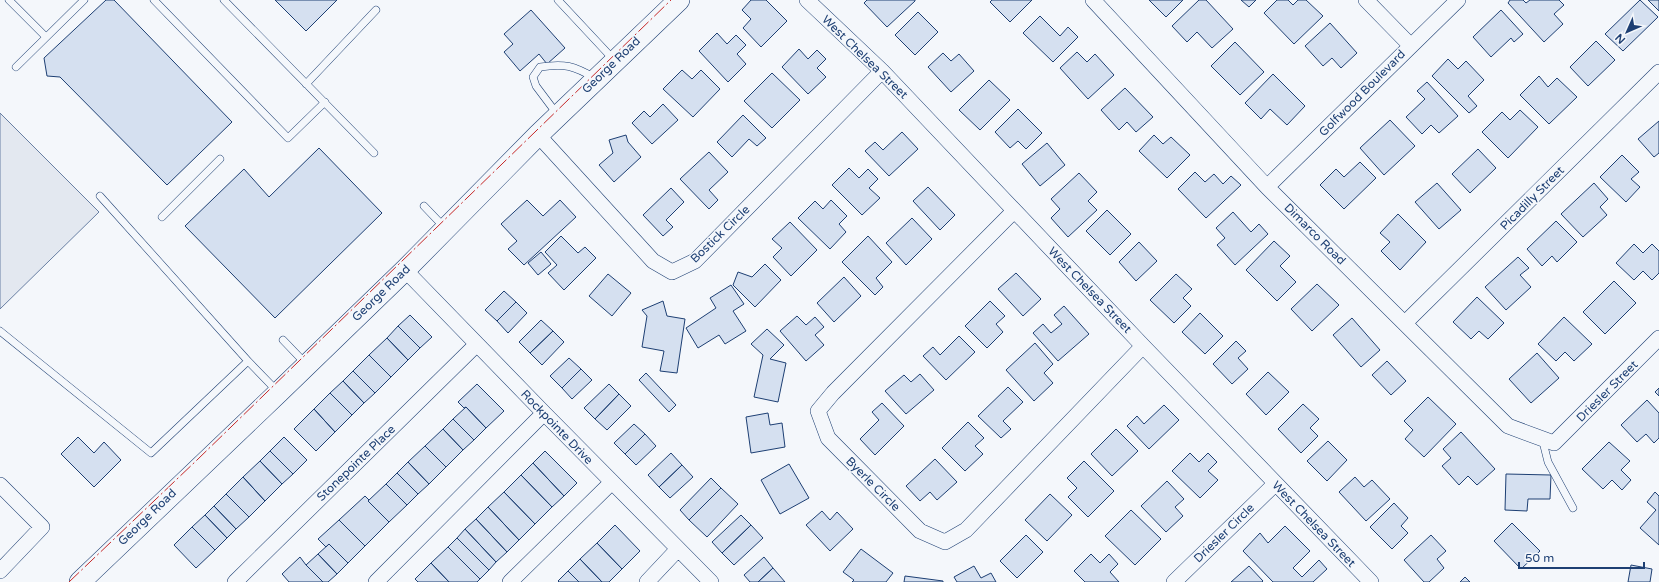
<svg xmlns="http://www.w3.org/2000/svg" width="1659" height="582" font-family="'Varela Round',sans-serif">
<style>
.parking{fill:#e3e8f0;stroke:#687fa3}
.building{fill:#d5e0f0;stroke:#1d3f73}
.lines{fill:none;stroke-linecap:round;stroke-linejoin:round}
.lane-casing{stroke:#1d3f73;stroke-width:8}
.street-casing{stroke:#1d3f73;stroke-width:16}
.secondary-casing{stroke:#1d3f73;stroke-width:22}
.lane{stroke:#f4f7fb;stroke-width:7}
.street{stroke:#f4f7fb;stroke-width:15}
.secondary{stroke:#f4f7fb;stroke-width:21}
.power{stroke:#c62828;stroke-width:1;stroke-dasharray:14 3 2 3;stroke-linecap:butt}
.labels{text-anchor:middle;stroke-width:3;stroke-linejoin:round;paint-order:stroke}
.street-label{font-size:12px;fill:#1d3f73;stroke:#f4f7fb}
</style>
<rect width="100%" height="100%" fill="#f4f7fb"/>
<!-- parking -->
<path class="parking" d="M0,113L99,212L0,309Z"/>
<!-- building -->
<path class="building" d="M106,0H114L232,122L167,185L60,77L47,76L44,58Z
M275,0H337L306,31Z
M751,0H766L787,21L761,47L743,28L751,19L742,10Z
M867,0H915V1L887,27L864,3Z
M992,0H1032L1010,22L990,2Z
M1149,0H1183L1166,17Z
M1199,0H1206L1233,29L1212,48L1197,32L1187,42L1172,26Z
M1241,0H1256L1249,7Z
M1277,0H1288L1293,5L1298,0H1306L1323,16L1294,44L1264,13Z
M1510,0H1523L1526,3L1530,0H1559L1564,5L1554,14L1563,24L1544,42L1508,3Z
M1640,0L1658,17L1623,51L1605,34Z
M1648,0H1659V11Z
M531,10L565,48L547,64L539,54L520,71L504,52L513,44L504,34Z
M1501,10L1523,34L1514,42L1511,38L1491,57L1473,37Z
M918,12L938,32L915,55L895,35Z
M1040,16L1060,36L1068,27L1078,37L1053,62L1023,33Z
M1330,23L1357,53L1341,68L1332,58L1323,66L1305,46Z
M717,33L727,44L736,35L746,45L737,54L746,64L728,82L699,51Z
M1596,41L1615,60L1588,86L1570,67Z
M1235,42L1264,72L1240,95L1211,66Z
M799,49L808,59L817,50L826,59L817,68L826,77L808,94L782,67Z
M1077,52L1087,62L1095,54L1114,75L1088,99L1060,68Z
M943,53L951,61L959,54L974,71L951,92L928,67Z
M1448,59L1458,69L1466,61L1484,80L1468,96L1477,106L1469,113L1432,76Z
M682,70L692,79L701,70L720,89L693,117L663,89Z
M772,73L800,100L772,128L744,101Z
M1273,74L1305,106L1287,125L1270,109L1261,119L1245,103Z
M1539,76L1548,87L1557,78L1577,97L1549,124L1520,95Z
M989,80L1010,100L980,130L959,110Z
M1427,82L1458,116L1439,133L1431,125L1422,134L1406,117L1425,99L1417,91Z
M1125,88L1153,117L1136,132L1127,122L1119,130L1101,110Z
M663,104L678,120L652,144L632,123L644,111L650,117Z
M1018,109L1042,133L1026,149L1018,141L1010,148L995,132Z
M1520,110L1538,127L1508,158L1482,132L1502,112L1510,120Z
M743,115L766,138L757,146L749,139L732,157L717,142Z
M1390,120L1415,146L1384,175L1360,148Z
M1659,121V153L1654,157L1638,139Z
M902,132L918,149L889,176L865,151L875,142L883,150Z
M626,135L628,142L641,157L614,182L599,165L613,153L609,140Z
M1154,135L1163,144L1171,137L1190,155L1167,178L1139,151Z
M1047,143L1065,165L1040,186L1022,164Z
M319,148L382,213L275,318L185,226L244,169L269,197Z
M1478,149L1496,168L1470,193L1452,174Z
M709,152L728,172L709,190L718,200L709,209L680,179Z
M1622,155L1639,172L1631,179L1640,187L1626,202L1600,177Z
M1360,162L1376,178L1344,209L1320,185L1336,169L1344,177Z
M849,168L859,178L868,169L878,179L869,188L880,198L862,215L832,185Z
M1195,172L1205,182L1214,174L1223,184L1231,176L1241,185L1206,218L1178,189Z
M1079,173L1097,192L1088,201L1097,210L1068,237L1051,218L1060,209L1051,199Z
M1437,183L1461,210L1439,229L1415,202Z
M1594,183L1608,199L1600,207L1607,215L1583,237L1561,214Z
M928,187L955,215L940,230L913,201Z
M671,188L684,202L666,220L673,227L663,236L643,215Z
M527,200L543,216L560,200L576,217L524,265L508,249L517,241L501,224Z
M831,200L847,216L839,224L846,232L830,249L798,218L815,201L823,209Z
M1107,210L1131,234L1110,255L1086,231Z
M1233,212L1251,232L1259,224L1268,234L1235,265L1217,245L1225,238L1216,228Z
M1398,214L1426,242L1400,270L1381,251L1390,242L1380,233Z
M912,218L932,239L906,265L886,243Z
M1556,221L1577,242L1557,262L1552,256L1542,266L1527,249Z
M790,222L817,250L791,276L773,257L782,248L772,239Z
M561,236L578,253L585,247L596,258L564,290L548,273L557,265L545,252Z
M868,236L892,262L876,278L883,287L875,295L842,262Z
M1274,241L1290,256L1280,266L1296,282L1277,301L1246,270Z
M1139,242L1157,261L1136,281L1119,262Z
M1634,244L1643,253L1652,244L1659,251V273L1652,280L1643,271L1634,280L1616,263Z
M541,252L551,264L538,275L528,263Z
M1518,257L1529,268L1520,275L1531,287L1506,310L1485,287Z
M765,264L781,280L755,307L733,285L738,272L752,277Z
M1016,273L1041,299L1023,316L998,289Z
M608,274L631,293L612,316L589,296Z
M1176,274L1192,289L1183,298L1191,306L1174,323L1150,300Z
M844,277L861,296L834,322L817,303Z
M1614,281L1636,303L1605,334L1583,312Z
M1317,284L1339,305L1312,331L1291,309Z
M731,285L744,304L733,311L746,331L725,344L719,335L698,348L686,328L716,308L710,298Z
M504,291L516,302L497,321L485,310Z
M1477,297L1504,323L1488,339L1479,331L1471,339L1453,322Z
M663,301L667,316L685,319L677,373L660,371L664,351L642,347L647,316L642,310Z
M990,301L1005,316L996,324L1003,332L987,348L965,326Z
M516,302L527,313L508,333L497,321Z
M1064,306L1089,334L1058,361L1033,333L1043,324L1051,333L1062,324L1054,315Z
M1200,313L1223,336L1205,354L1182,332Z
M410,315L432,337L420,348L398,326Z
M797,316L806,325L815,317L824,327L815,335L824,345L806,361L780,331Z
M1564,317L1592,344L1574,361L1565,352L1556,361L1538,344Z
M1352,318L1380,350L1361,367L1333,335Z
M541,320L553,331L530,353L519,342Z
M398,326L420,348L408,360L387,338Z
M767,329L784,345L770,359L786,363L778,402L754,397L763,355L751,344Z
M553,331L564,342L542,365L530,353Z
M959,336L975,352L946,380L923,356L933,347L940,355Z
M387,338L408,360L391,377L369,355Z
M1236,341L1246,351L1238,358L1248,369L1232,384L1213,364Z
M1035,343L1053,364L1044,373L1053,383L1034,401L1006,370Z
M1537,353L1559,378L1531,403L1509,379Z
M369,355L391,377L375,393L353,371Z
M569,358L581,369L562,388L550,376Z
M1387,361L1406,381L1391,395L1372,375Z
M581,369L592,380L572,399L562,388Z
M353,371L375,393L364,403L343,381Z
M1268,372L1289,392L1266,415L1246,394Z
M646,373L676,405L669,412L639,380Z
M920,374L934,390L906,414L885,391L904,375L911,382Z
M343,381L364,403L352,415L330,393Z
M477,384L504,411L486,428L466,407L464,408L458,402Z
M609,384L619,394L595,419L584,408Z
M1008,387L1023,402L1003,421L1011,429L1001,438L978,416Z
M1659,388V396L1655,392Z
M330,393L352,415L335,432L314,409Z
M619,394L631,406L607,430L595,419Z
M1428,397L1456,424L1424,457L1405,439L1413,430L1404,421Z
M1647,400L1659,413V438L1654,443L1646,434L1637,442L1621,425Z
M882,403L904,426L875,455L860,439L879,420L872,412Z
M1303,404L1319,419L1310,428L1318,436L1301,453L1278,429Z
M1164,405L1179,420L1149,449L1127,426L1137,416L1144,424Z
M466,407L486,428L474,440L453,419Z
M314,409L335,432L316,451L294,429Z
M768,413L770,425L782,423L785,447L751,453L746,417Z
M453,419L474,440L463,450L443,429Z
M968,422L984,438L975,446L983,454L965,471L942,448Z
M634,424L645,434L625,454L614,443Z
M443,429L463,450L446,467L425,446Z
M1116,429L1138,451L1112,476L1091,454Z
M1461,432L1495,469L1477,485L1468,476L1459,485L1442,466L1451,458L1443,449Z
M645,434L656,446L636,465L625,454Z
M78,437L94,453L104,442L121,460L94,487L61,454Z
M284,437L307,460L293,474L270,451Z
M1328,441L1347,460L1327,481L1307,461Z
M1609,442L1630,461L1621,470L1631,480L1622,490L1612,480L1603,489L1582,469Z
M425,446L446,467L429,484L408,462Z
M270,451L293,474L282,484L260,461Z
M545,451L577,483L564,496L533,463Z
M671,453L682,465L659,487L648,475Z
M1190,453L1199,462L1208,453L1217,462L1208,471L1218,480L1200,498L1172,471Z
M935,459L957,482L937,500L930,492L920,501L906,486Z
M260,461L282,484L265,501L243,477Z
M1084,461L1114,491L1088,517L1068,497L1077,488L1067,478Z
M408,462L429,484L418,494L397,473Z
M533,463L564,496L552,507L521,475Z
M789,464L809,498L780,514L761,480Z
M682,465L693,477L670,498L659,487Z
M397,473L418,494L407,505L386,484Z
M1506,474L1551,475L1550,499H1528L1527,511L1505,510Z
M521,475L552,507L535,524L504,492Z
M243,477L265,501L249,517L226,494Z
M1355,477L1364,487L1372,480L1390,499L1366,521L1339,492Z
M711,478L721,488L689,520L680,510Z
M1167,481L1184,499L1175,507L1183,516L1166,532L1141,506Z
M386,484L407,505L389,522L368,501Z
M721,488L738,504L707,537L689,520Z
M504,492L535,524L519,540L488,507Z
M1655,492L1659,496V545L1640,528L1656,510L1647,502Z
M226,494L249,517L236,529L214,506Z
M1050,494L1072,515L1047,541L1025,520Z
M365,496L369,500L368,501L389,522L365,546L339,520Z
M1394,503L1408,518L1401,526L1408,533L1392,549L1370,527Z
M214,506L236,529L227,538L205,515Z
M488,507L519,540L507,552L476,519Z
M1131,510L1161,539L1135,565L1105,536Z
M822,511L830,520L837,512L853,529L830,551L806,525Z
M205,515L227,538L215,550L192,527Z
M741,515L751,525L722,553L712,542Z
M476,519L507,552L496,562L465,529Z
M339,520L365,546L348,563L329,544L326,547L318,539Z
M1512,523L1540,551L1521,569L1494,541Z
M615,525L640,551L622,569L597,543Z
M751,525L763,538L734,565L722,553Z
M1285,526L1310,551L1293,568L1302,577L1319,560L1327,569L1313,582H1273L1243,551L1260,533L1268,543Z
M192,527L215,550L196,568L174,545Z
M465,529L496,562L489,570L457,538Z
M1026,535L1043,552L1017,578L1000,561Z
M1431,535L1446,551L1437,559L1444,568L1429,582H1424L1404,560Z
M457,538L489,570L480,579L448,547Z
M597,543L622,569L609,582H602L580,559Z
M329,544L348,563L337,574L318,554Z
M448,547L480,579L477,582H449L431,563Z
M861,549L893,573L886,582H852L854,580L843,572Z
M318,554L337,574L328,582H323L306,565Z
M1091,554L1100,563L1109,554L1118,564L1110,572L1119,582H1085L1074,571Z
M300,557L306,565L323,582H289L283,575L282,574Z
M764,557L773,568L758,582H750L744,575Z
M580,559L602,582H579L568,571Z
M431,563L449,582H418L415,579Z
M1631,565L1652,569L1650,582H1628Z
M974,566L981,578L991,573L996,582H957L954,577Z
M1249,566L1263,581L1262,582H1231Z
M773,568L785,582H758Z
M568,571L579,582H559L558,581Z
M905,576L943,581V582H904Z
M1465,577L1470,582H1460Z"/>
<g class="lines">
<!-- lane casing -->
<g class="lane-casing">
<path id="lane" d="M9,0L46,37
M154,0L288,138L325,102
M224,0L374,153
M558,0L614,60
M16,67L84,0
M306,84L376,10
M557,114L536,86L533,77L540,67C565,63 574,66 595,78
M424,206L444,227
M162,217L220,159
M0,331L151,453L248,361L100,196
M283,340L306,364
M248,361L277,391
M1542,438L1548,462L1573,508"/>
</g>
<!-- street casing -->
<g class="street-casing">
<path id="street" d="M807,0L882,71L1143,346L1371,582
M1093,0L1267,187L1508,426L1554,443L1659,338
M1366,0L1410,45
M538,135L653,261L672,272L695,261L882,71
M1267,187L1458,0
M1014,211L833,393L818,411L828,438L920,531L945,542L966,530L1143,346
M405,270L544,413L711,582
M1405,323L1659,72
M0,485L42,527L0,571
M235,582L477,344
M376,582L544,413
M510,582L612,482
M647,582L678,549
M1174,582L1275,484"/>
</g>
<!-- secondary casing -->
<g class="secondary-casing">
<path id="secondary" d="M80,582L279,392L405,270L538,135L679,0"/>
</g>
<!-- lane -->
<use href="#lane" class="lane"/>
<!-- street -->
<use href="#street" class="street"/>
<!-- secondary -->
<use href="#secondary" class="secondary"/>
<!-- power -->
<path class="power" d="M69,582L197,460L671,0"/>
</g>
<g class="labels">
<!-- street labels -->
<g class="street-label">
<text transform="translate(865 57) rotate(44)" y="4">West Chelsea Street</text>
<text transform="translate(611 65) rotate(-44)" y="4">George Road</text>
<text transform="translate(1362 93) rotate(-45)" y="4">Golfwood Boulevard</text>
<text transform="translate(1532 198) rotate(-45)" y="4">Picadilly Street</text>
<text transform="translate(720 234) rotate(-44)" y="4">Bostick Circle</text>
<text transform="translate(1315 234) rotate(45)" y="4">Dimarco Road</text>
<text transform="translate(1090 290) rotate(46)" y="4">West Chelsea Street</text>
<text transform="translate(381 293) rotate(-44)" y="4">George Road</text>
<text transform="translate(1607 391) rotate(-45)" y="4">Driesler Street</text>
<text transform="translate(557 427) rotate(46)" y="4">Rockpointe Drive</text>
<text transform="translate(356 463) rotate(-44)" y="4">Stonepointe Place</text>
<text transform="translate(873 484) rotate(45)" y="4">Byerle Circle</text>
<text transform="translate(147 517) rotate(-44)" y="4">George Road</text>
<text transform="translate(1314 524) rotate(46)" y="4">West Chelsea Street</text>
<text transform="translate(1224 533) rotate(-44)" y="4">Driesler Circle</text>
</g>
</g>
<!-- north arrow -->
<g transform="translate(1627 32) rotate(225)" stroke="#f4f7fb" stroke-width="3" paint-order="stroke">
<path d="M0-3L7 15L0 10L-7 15Z" fill="#1d3f73"/>
<text y="-6" font-size="11" font-weight="bold" text-anchor="middle" fill="#1d3f73">N</text>
</g>
<!-- scale -->
<path d="M1519 562v6h125v-6" fill="none" stroke="#1d3f73" stroke-width="2"/>
<text x="1525" y="562" font-size="12" fill="#1d3f73" stroke="#f4f7fb" stroke-width="3" paint-order="stroke">50 m</text>
</svg>
